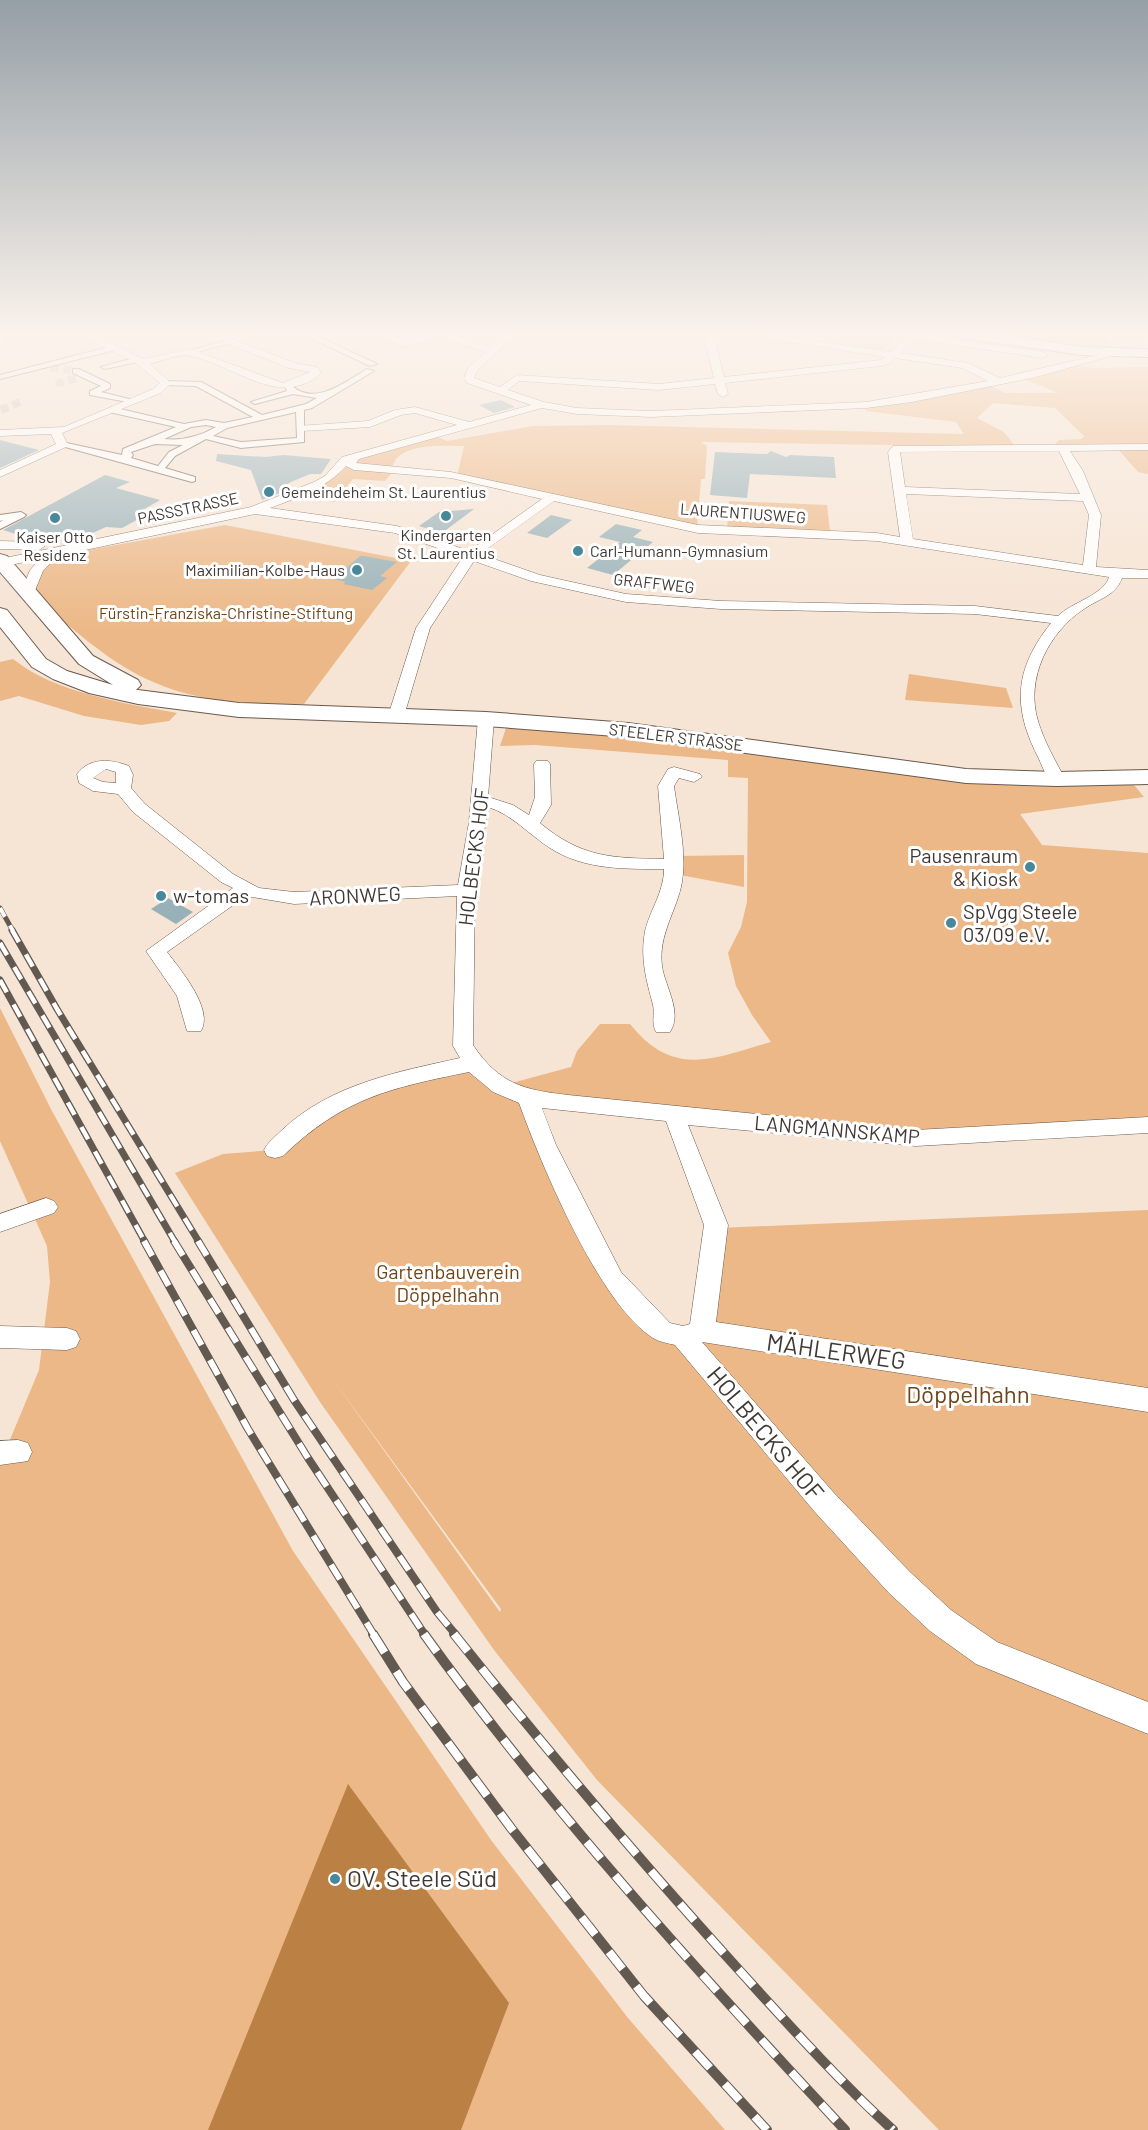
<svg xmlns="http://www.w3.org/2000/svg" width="1148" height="2130" font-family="Barlow,sans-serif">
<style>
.green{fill:#ecb887;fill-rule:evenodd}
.water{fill:#ba8044}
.building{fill:#98b1b8}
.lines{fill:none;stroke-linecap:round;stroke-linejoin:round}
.pedestrian-tunnel{stroke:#d2c2b4;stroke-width:8;stroke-dasharray:8 4.5;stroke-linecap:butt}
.minor-tunnel{stroke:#d2c2b4;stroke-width:10;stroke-dasharray:10 5;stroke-linecap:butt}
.pedestrian-casing{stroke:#6a5a4d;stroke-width:2}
.minor-casing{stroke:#6a5a4d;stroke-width:1}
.secondary-casing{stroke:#6a5a4d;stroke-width:2}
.pedestrian{fill:#fff;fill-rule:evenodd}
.minor{fill:#fff;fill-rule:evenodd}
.secondary{fill:#fff;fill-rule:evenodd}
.rail-far3-casing{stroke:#625951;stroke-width:5}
.rail-far2-casing{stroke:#625951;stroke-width:7}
.rail-far1-casing{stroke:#625951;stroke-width:8}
.rail-casing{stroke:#625951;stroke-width:10}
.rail-far3{stroke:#fff;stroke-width:4;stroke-dasharray:10;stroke-linecap:butt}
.rail-far2{stroke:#fff;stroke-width:4.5;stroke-dasharray:14;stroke-linecap:butt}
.rail-far1{stroke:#fff;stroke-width:6;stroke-dasharray:17;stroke-linecap:butt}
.rail{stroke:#fff;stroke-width:8;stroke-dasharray:22;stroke-linecap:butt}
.poi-dot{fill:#47899a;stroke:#fff;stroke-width:2}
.labels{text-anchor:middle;stroke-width:6;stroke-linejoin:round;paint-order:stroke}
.far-poi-label{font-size:16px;fill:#403933;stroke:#fff;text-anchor:start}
.far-street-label{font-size:16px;fill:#403933;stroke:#fff}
.far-park-label{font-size:16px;fill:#6e4519;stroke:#fff}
.poi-label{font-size:20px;fill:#403933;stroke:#fff;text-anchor:start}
.street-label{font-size:20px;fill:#403933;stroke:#fff}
.park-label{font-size:20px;fill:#6e4519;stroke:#fff}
.near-street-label{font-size:24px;fill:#403933;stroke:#fff}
.near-park-label{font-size:24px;fill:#6e4519;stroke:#fff}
.near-poi-label{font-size:24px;fill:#403933;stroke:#fff;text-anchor:start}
</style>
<rect width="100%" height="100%" fill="#f6e4d4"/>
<!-- green -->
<path class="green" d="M7,332H39L49,338L5,348Z
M845,332H900L883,351L833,344Z
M984,332H1102L1116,350Z
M1073,364L1092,368L1148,367V474L1138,472L1117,448L1052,447L1059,440L1082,439L1084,436L1055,408L993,403L977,418L1004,432L1016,447L701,442L707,446L705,479H701L697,529L457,476L464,446C446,446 413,443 398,457C395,459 393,466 391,469L394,470L385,481L353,479L334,502L298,494L352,459L438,437L447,441L533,426L609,425L964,434L956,422L866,411V406L986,384L1006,393H1058L1022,378Z
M729,501L827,505L830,532L727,530Z
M225,525L411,561L304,704C252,704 199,703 151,681C107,662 69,625 33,595L41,573L56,556Z
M13,659C55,693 124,703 177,713L169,721L141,725L84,716L19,696L0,701V662Z
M909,674L1006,688L1013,708L905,700Z
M549,723L922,771L1129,779L1144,797L1020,814L1042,845L1148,853V1123L944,1139L528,1098L612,1279L662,1331H703L718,1228L1148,1210V2130H939L597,1780L494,1650L320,1402L175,1173L223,1154L274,1150L341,1098L473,1062L501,1086L571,1067L577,1051L600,1024H630C674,1079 714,1058 771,1042L752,1015L736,986L728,953L741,927L747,902L748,778L728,777V760L535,745L500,746L506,728ZM334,1381L501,1609L500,1612Z
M744,855V887L680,875L681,856Z
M0,1008L52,1111L293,1551L491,1840L628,2018L725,2130H0V1453L4,1454L39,1370L50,1282L47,1246L0,1141Z"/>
<!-- water -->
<path class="water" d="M348,1784L509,2003L461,2130H208Z"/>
<!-- building -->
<path class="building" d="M501,400L515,407L494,413L479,405Z
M0,440L39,450L0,468Z
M771,451L786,457L790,455L834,457L836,478L750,474L747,498L710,495L715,452L767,454Z
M217,454L266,457L283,455L331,459L321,474H310L291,482L286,485L285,491L262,500L251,470L216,461Z
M105,475L130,482L116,488L160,500L136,514L144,516L122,528L106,527L77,540L39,531L19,535L3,530Z
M474,509L442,533L419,526L439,512Z
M551,515L572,520L547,538L527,533Z
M616,524L642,530L633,537L653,542L613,575L587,568L620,542L599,537Z
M360,556H364L397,562L380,576L387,578L372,590L343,584L346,582L334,579Z
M168,898L193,912L176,924L151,909Z"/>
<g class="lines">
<!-- pedestrian-tunnel -->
<path class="pedestrian-tunnel" d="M51,367L76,371
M56,384L77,378
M1,410L22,401"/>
<!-- minor-tunnel -->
<path class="minor-tunnel" d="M105,333L108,332"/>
<!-- pedestrian casing -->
<g class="pedestrian-casing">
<path id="pedestrian" d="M255,332H268L190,354L186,352Z
M298,332H308L377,364L370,366Z
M112,346L115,350L0,379V375Z
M134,358L137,362L105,369L101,367Z
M73,369H79L110,384V388L101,392L137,401L133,403L90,395V391L101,386L73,373Z
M367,369L374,371L312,408L304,410V442L241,448L206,439L175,456L165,468L195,477V481L192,482L58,445L62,442L122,455L123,449L176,427L109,412L112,407L184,424L206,420L224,423L253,417L196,386L163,385L166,381L201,382L262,415L306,404L317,398L293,394L255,404L251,402L287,391L284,384H290C313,408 345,382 367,369ZM296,412L297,438L241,442L213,436L227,428ZM206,425L216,427C200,436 183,441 164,439L191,427ZM155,444L183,445L169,452L158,466L131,458L133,455L131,452Z
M21,512L26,515L24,517L0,529V522L3,520L0,521V515Z"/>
</g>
<!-- minor casing -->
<g class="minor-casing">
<path id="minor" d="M75,332L91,333L143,359L190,349L283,383L310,372L289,368L226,343L224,341L229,338L295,363L317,367L321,373C281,410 233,365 191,356C180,353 161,361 150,364L171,383L161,393L62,433L68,445L66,447L0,477V470L56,444L51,434L0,436V430L64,427L153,389L160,383L134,362Z
M366,332H381L406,341L428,332H444L491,347L506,332H517L477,371L474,378L500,387L517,375L659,384L714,378L703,332H713L724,377L881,360L886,357L726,332H753L891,352L911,333L1043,352L1048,355L1043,358L913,339L900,353L968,363L1000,378L1115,351V355L1032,378L912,402L866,408L651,417L577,414L542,408L359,459L356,463L451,472L698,525L877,533L900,537L888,452L893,446L1148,444V450L1070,451L1083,471L1101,515L1096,567L1148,570V578H1122C1116,596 1098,599 1084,609C1049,632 1025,678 1038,721C1044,741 1055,760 1065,779L1057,784C1047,781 1043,768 1039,759C1012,707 1014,670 1051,623L975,614L721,609L626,602L531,581L474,561L430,628L404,716L396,721L388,716L416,628L463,557L395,533L255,514L57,556L43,571L34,593L29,594L22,590L30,570L40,559L0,567V559L251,507L314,482L325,476L342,457L457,425L415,413L401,415L370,427L302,431L298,430V426L368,421L395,410L415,407L469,422L531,405L467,383L464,378L468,368L486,352L439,337L406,347ZM895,358L962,368L988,381L866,402L651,411L577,408L544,402L508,390L519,381L659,390L715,384L718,394L723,397L728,394L725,383L881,366L889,364ZM1059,451L1080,494L905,487L900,452ZM346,466L354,470L451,478L542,499L469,551L397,526L270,508C299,497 325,489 346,466ZM906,494L1083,501L1089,515L1083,565L913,539ZM554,501L698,533L877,541L1109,577C1104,595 1072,602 1058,616L975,606L721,601L626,594L540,575L480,554Z
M0,541L39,542L45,546L39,550L0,549Z
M486,714L494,719L488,797L513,805L529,815L535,797L534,764L536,761H548L550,764L551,805L540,823C582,858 612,858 664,859L658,786L668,769L674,767L700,774L702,777L694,782L679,778L674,786C678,816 687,852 682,882C677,911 658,934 662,966C665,987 683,1012 670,1032H656C651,1023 655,1014 653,1005C646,979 640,958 645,931C650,910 664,892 664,869C625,869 584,870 550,848C528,834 513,815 488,807L475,890L473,1045C499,1084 524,1090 568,1095L916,1130L1148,1117V1133L916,1146L688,1125L728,1225L716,1322L1148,1388V1412L702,1342L834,1493L910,1572L951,1610L997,1642L1148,1702V1734L976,1664L930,1631L889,1593L814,1511L675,1345C668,1343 659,1342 653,1338C599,1304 541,1164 519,1103L493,1092L469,1072C390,1088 343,1098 283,1156L275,1158L267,1156L264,1150C268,1142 276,1136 282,1130C331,1084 397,1072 460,1058L453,1046L457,896L294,904L246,896L167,952C180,969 214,1009 201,1031H187L177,996L146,951L233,888L221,882L133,812L118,794L93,791L79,783L77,774C90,757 111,759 129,766L133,775L131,788L145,804L233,874L259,888L294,892L458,885L469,822L478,719ZM106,769L116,772V783L103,782L93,778ZM542,1108L666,1121L704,1225L690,1324L683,1326L670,1323L621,1272L556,1145Z
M46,1198L54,1201L58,1207L54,1213L0,1232V1214Z
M0,1326L67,1328L76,1331L80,1339L76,1347L67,1350L0,1348Z
M18,1440L28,1443L32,1452L28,1461L0,1465V1441Z"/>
</g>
<!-- secondary casing -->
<g class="secondary-casing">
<path id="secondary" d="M943,332H980L1082,347L1148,349V357L1082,355L950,336Z
M0,554L7,556L93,656L138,680L141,685L136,690H138L239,703L486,712L628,723L966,769L1057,772L1148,770V784L1057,786L966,783L628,737L486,726L239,717L138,704L89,693L53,679L32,667L0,627V608L7,610L46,659L67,671L113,685L79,664L0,572Z"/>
</g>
<!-- pedestrian -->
<use href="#pedestrian" class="pedestrian"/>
<!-- minor -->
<use href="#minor" class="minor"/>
<!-- secondary -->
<use href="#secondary" class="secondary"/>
<!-- rail-far3 casing -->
<g class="rail-far3-casing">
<path id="rail-far3" d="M0,908L13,931"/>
</g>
<!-- rail-far2 casing -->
<g class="rail-far2-casing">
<path id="rail-far2" d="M12,930L57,1009L199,1242
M0,943L175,1242
M0,980L145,1242"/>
</g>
<!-- rail-far1 casing -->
<g class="rail-far1-casing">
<path id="rail-far1" d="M144,1241L248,1429L374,1635
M174,1241L308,1458L425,1635
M198,1241L294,1400L437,1612L456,1635"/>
</g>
<!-- rail casing -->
<g class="rail-casing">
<path id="rail" d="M373,1634L403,1682L511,1828L644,1996L767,2130
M424,1634C551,1811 697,1971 845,2130
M454,1634C546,1749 640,1861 739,1970C789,2025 838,2080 893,2130"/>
</g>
<!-- rail-far3 -->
<use href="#rail-far3" class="rail-far3"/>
<!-- rail-far2 -->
<use href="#rail-far2" class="rail-far2"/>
<!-- rail-far1 -->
<use href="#rail-far1" class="rail-far1"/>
<!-- rail -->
<use href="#rail" class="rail"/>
</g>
<!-- sky -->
<linearGradient id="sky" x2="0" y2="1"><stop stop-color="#959fa6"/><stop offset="0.53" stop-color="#fbf3ec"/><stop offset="1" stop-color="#fbf3ec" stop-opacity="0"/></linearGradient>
<rect width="1148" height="630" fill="url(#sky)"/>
<!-- markers -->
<g class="poi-dot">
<circle cx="269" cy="492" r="6"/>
<circle cx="446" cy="516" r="6"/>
<circle cx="55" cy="518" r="6"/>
<circle cx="578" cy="551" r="6"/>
<circle cx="357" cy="570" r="6"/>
<circle cx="1030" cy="867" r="6"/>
<circle cx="161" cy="896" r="6"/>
<circle cx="951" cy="923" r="6"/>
<circle cx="335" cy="1879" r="6"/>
</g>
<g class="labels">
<!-- far-poi labels -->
<g class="far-poi-label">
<text x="281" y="498">Gemeindeheim St. Laurentius</text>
<text x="446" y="541" text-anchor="middle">Kindergarten<tspan x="446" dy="18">St. Laurentius</tspan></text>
<text x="55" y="543" text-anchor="middle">Kaiser Otto<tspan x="55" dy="18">Residenz</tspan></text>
<text x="590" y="557">Carl-Humann-Gymnasium</text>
<text x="345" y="576" text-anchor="end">Maximilian-Kolbe-Haus</text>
</g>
<!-- far-street labels -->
<g class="far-street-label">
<text transform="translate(188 508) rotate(-12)" y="6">PASSSTRASSE</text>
<text transform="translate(743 513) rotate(4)" y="6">LAURENTIUSWEG</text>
<text transform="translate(654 583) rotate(6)" y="6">GRAFFWEG</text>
<text transform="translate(676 737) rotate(7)" y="6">STEELER STRASSE</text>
</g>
<!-- far-park labels -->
<g class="far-park-label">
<text x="226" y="619">Fürstin-Franziska-Christine-Stiftung</text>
</g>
<!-- poi labels -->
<g class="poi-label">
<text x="1018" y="863" text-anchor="end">Pausenraum<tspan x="1018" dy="23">&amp; Kiosk</tspan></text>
<text x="173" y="903">w-tomas</text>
<text x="963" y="919">SpVgg Steele<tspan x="963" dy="23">03/09 e.V.</tspan></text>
</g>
<!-- street labels -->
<g class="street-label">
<text transform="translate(474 857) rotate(-83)" y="7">HOLBECKS HOF</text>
<text transform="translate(355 896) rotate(-3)" y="7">ARONWEG</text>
<text transform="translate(837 1130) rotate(5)" y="7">LANGMANNSKAMP</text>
</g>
<!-- park labels -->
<g class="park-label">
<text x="448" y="1279">Gartenbauverein<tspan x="448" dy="23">Döppelhahn</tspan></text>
</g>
<!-- near-street labels -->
<g class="near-street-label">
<text transform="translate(836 1352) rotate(8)" y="8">MÄHLERWEG</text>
<text transform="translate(765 1434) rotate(50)" y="8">HOLBECKS HOF</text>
</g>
<!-- near-park labels -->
<g class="near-park-label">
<text x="968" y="1403">Döppelhahn</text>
</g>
<!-- near-poi labels -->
<g class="near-poi-label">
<text x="347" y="1887">OV. Steele Süd</text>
</g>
</g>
</svg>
